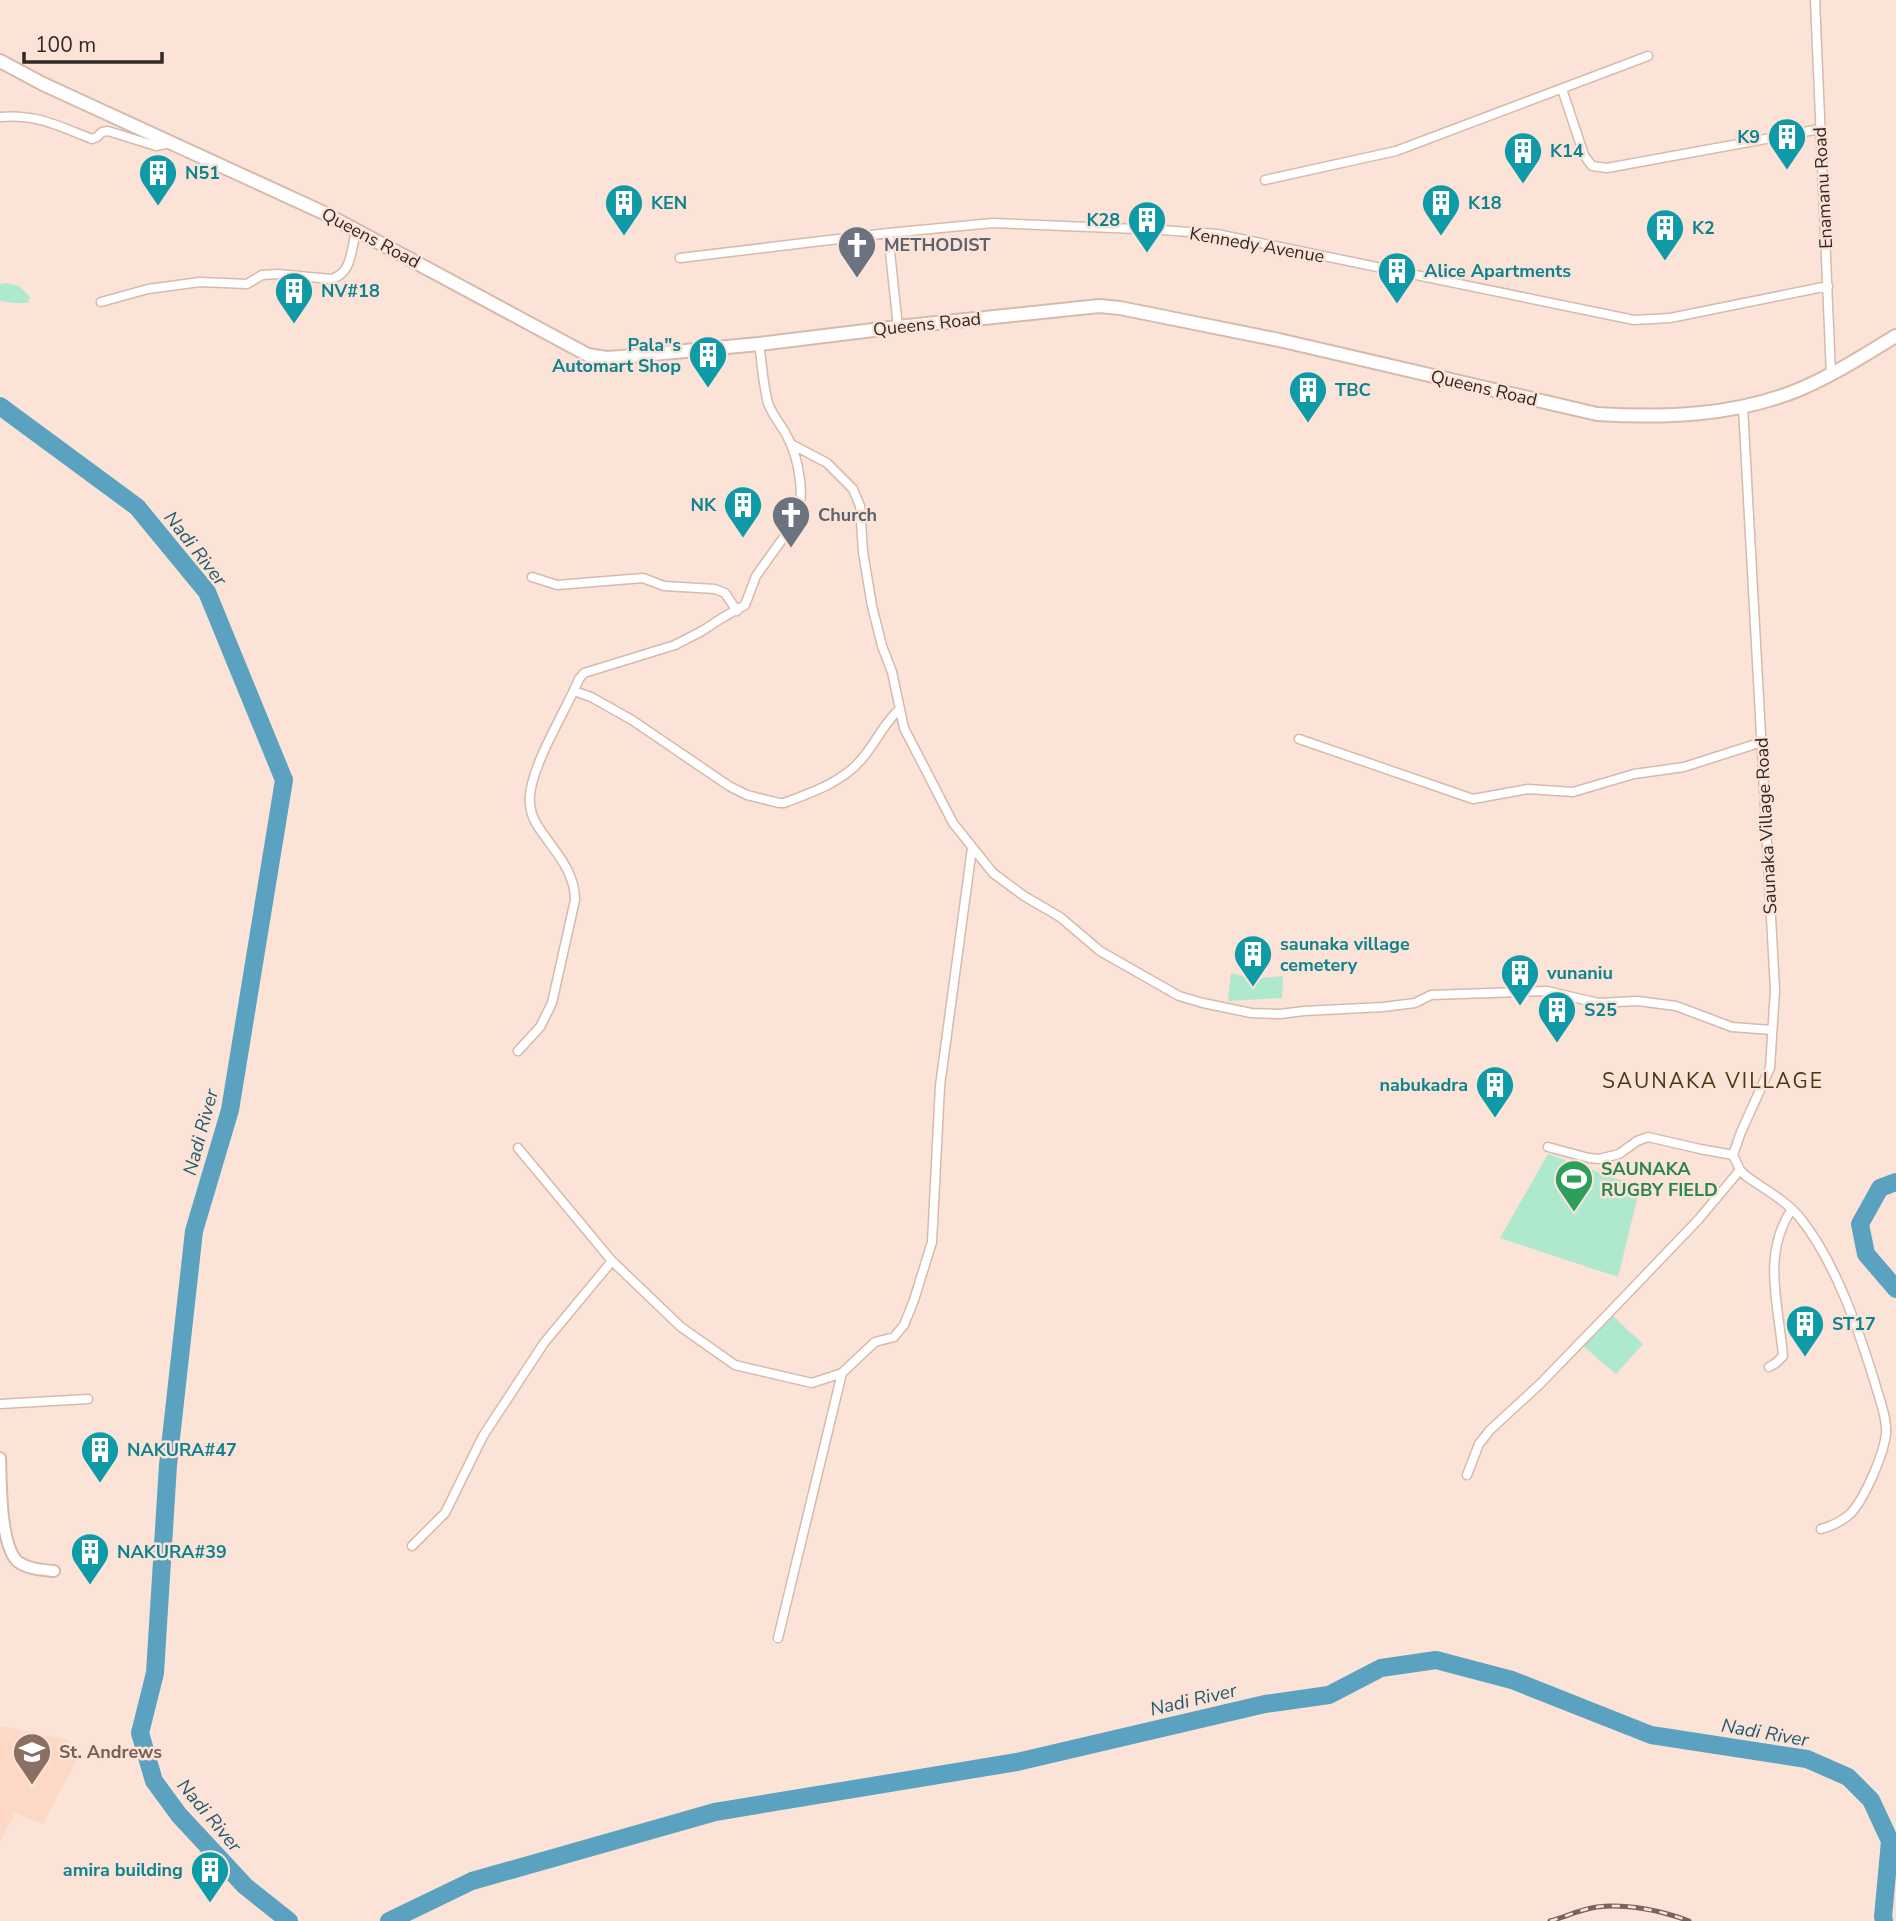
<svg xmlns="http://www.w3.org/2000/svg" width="1896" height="1921" font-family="'Nunito Sans',sans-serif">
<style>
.built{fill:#fdd8c6}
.green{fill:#afe9cd}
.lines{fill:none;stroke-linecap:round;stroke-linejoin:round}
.river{stroke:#5aa2bf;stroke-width:18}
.minor-casing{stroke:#d6baac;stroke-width:11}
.secondary-casing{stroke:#d6baac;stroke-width:14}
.primary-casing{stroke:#d6baac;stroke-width:16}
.minor{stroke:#fff;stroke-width:8}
.secondary{stroke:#fff;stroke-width:10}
.primary{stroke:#fff;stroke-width:12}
.rail-casing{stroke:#75655e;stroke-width:5}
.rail{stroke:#fbe3d8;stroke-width:2.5;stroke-dasharray:8;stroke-linecap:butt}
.labels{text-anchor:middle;stroke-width:5;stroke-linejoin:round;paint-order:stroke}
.culture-label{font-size:18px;font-weight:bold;fill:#0d838f;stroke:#fbe3d8;text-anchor:start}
.street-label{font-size:18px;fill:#332823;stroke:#fbe3d8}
.worship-label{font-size:18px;font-weight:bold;fill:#5b616d;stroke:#fbe3d8;text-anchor:start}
.leisure-label{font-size:18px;font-weight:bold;fill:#27864d;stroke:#fbe3d8;text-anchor:start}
.education-label{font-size:18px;font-weight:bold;fill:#785e54;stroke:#fbe3d8;text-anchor:start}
.water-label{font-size:19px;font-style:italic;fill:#225b70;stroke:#fbe3d8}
.quarter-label{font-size:21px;letter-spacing:2px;fill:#4b3611;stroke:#fbe3d8}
</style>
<rect width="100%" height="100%" fill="#fbe3d8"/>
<!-- built -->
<path class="built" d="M0,1726L68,1740V1756L77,1759L43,1824L15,1813L0,1842Z"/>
<!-- green -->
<path class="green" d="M6,283L19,286L30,297L28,303H13L0,301V284Z
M1231,973L1253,979L1283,976L1282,998L1228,1001Z
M1548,1154L1640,1187L1618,1277L1500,1238Z
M1613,1316L1643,1344L1616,1374L1583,1346Z"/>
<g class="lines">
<!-- river -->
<path class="river" d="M0,406L137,507L207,592L284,780L230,1110L194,1231L168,1465L155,1673L140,1733L154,1781L179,1815L245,1886L289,1921
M1896,1182L1880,1188L1860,1224L1866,1254L1896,1289
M389,1921L472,1881L715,1812L1017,1762L1265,1704L1329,1695L1381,1668L1436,1660L1512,1680L1651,1735L1807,1759L1848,1777L1871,1800L1890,1841L1883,1917L1884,1921"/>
<!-- minor casing -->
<g class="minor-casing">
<path id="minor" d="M1815,0L1831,375
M1562,89L1584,155L1592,166L1607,168L1820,129
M0,117C38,114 58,126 92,139L97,137L102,132L108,131L156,146L170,143
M1265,180L1396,151L1648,56
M888,233L898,327
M680,258L888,233L993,223L1161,230L1217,234L1634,320L1670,318L1828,286
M101,302L148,289L200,282L247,284L262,275L278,274L331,279C352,274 351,250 356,231
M1743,407L1775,990L1770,1068L1741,1132L1733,1155L1740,1170L1746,1176C1764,1189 1787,1201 1801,1219C1835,1262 1858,1328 1874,1380C1878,1395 1885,1411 1886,1427C1888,1447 1864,1500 1850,1514C1841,1522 1832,1526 1821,1529
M791,444L827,463L853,489L860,506L863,552L872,606L882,646L892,672L904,728L953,823L993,873L1024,896L1060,917L1100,951L1179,996L1203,1003L1251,1013L1280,1014L1304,1011L1383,1007L1415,1003L1431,995L1547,991L1598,1003L1638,1001L1676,1006L1732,1027L1772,1030
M532,577L557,585L643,578L664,586L715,589L725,593L737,611
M574,691L591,697L632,720L729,786L747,795L779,803H784C810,793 841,783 860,761C875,745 884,722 900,709
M1299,739L1473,799L1528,789L1573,792L1634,774L1684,767L1762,742
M518,1051L540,1027L552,1003L575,900C575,875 560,857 546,838C538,827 531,818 530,804C526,773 566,711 579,679L584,673L675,645L702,631L722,618L745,605L756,576L796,520C806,497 799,459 787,436C782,426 772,415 768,403C763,385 762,363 759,344
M1548,1147L1589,1158L1599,1159L1619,1154L1637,1141L1648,1137L1700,1149L1733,1155
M518,1148L612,1261L681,1327L735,1365L812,1383L842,1373L875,1342L894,1337L904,1325L914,1300L932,1242L940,1086L972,848
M1769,1367L1776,1363L1783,1356C1779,1306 1761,1254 1792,1209
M0,1404L88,1399
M1467,1475L1479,1444L1490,1430L1540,1384L1606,1316L1698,1220L1740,1170
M412,1546L445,1513L483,1436L544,1343L612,1261
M778,1638L842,1373"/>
</g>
<!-- secondary casing -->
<g class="secondary-casing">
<path id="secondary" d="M0,1458C1,1483 0,1543 17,1561C27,1569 42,1570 54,1571"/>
</g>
<!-- primary casing -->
<g class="primary-casing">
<path id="primary" d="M0,61L43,84L324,213L588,355L606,358L621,357L759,344L898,327L1099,306L1120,308L1279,340L1597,414C1664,418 1734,416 1798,390C1832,376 1864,355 1896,336"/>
</g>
<!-- minor -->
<use href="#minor" class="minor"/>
<!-- secondary -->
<use href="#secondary" class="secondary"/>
<!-- primary -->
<use href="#primary" class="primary"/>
<!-- rail casing -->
<g class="rail-casing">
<path id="rail" d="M1550,1921C1565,1917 1581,1909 1597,1907C1626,1903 1663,1911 1689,1921"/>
</g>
<!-- rail -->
<use href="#rail" class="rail"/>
</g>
<!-- icons -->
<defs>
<g id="building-pin" transform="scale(2.0125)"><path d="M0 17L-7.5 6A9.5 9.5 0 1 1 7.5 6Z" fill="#0f9aa8" stroke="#fbe3d8"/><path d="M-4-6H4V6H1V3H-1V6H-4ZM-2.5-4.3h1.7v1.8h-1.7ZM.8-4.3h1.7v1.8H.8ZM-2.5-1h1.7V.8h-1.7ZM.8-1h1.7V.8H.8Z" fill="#fff"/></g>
<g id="church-pin" transform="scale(2.0125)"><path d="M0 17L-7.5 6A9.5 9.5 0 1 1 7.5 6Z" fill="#6b7280" stroke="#fbe3d8"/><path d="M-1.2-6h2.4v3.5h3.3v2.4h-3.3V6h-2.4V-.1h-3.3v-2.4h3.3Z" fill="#fff"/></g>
<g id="stadium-pin" transform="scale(2.0125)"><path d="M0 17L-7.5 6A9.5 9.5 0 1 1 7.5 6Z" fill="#2e9e5b" stroke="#fbe3d8"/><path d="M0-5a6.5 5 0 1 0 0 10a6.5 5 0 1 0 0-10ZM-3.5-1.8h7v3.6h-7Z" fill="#fff"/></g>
<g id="school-pin" transform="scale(2.0125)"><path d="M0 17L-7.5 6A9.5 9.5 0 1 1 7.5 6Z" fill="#8d6e63" stroke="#fbe3d8"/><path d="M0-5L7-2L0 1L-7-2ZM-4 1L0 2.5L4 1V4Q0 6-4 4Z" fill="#fff"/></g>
</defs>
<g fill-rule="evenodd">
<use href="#building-pin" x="1787" y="137"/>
<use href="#building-pin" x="1523" y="151"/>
<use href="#building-pin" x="158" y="173"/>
<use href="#building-pin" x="624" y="203"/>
<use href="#building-pin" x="1441" y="203"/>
<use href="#building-pin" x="1147" y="220"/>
<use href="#building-pin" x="1665" y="228"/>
<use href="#church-pin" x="857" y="245"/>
<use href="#building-pin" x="1397" y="271"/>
<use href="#building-pin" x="294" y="291"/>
<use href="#building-pin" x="708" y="355"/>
<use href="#building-pin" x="1308" y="390"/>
<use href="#building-pin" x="743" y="505"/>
<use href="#church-pin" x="791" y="515"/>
<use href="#building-pin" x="1253" y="954"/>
<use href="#building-pin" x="1520" y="973"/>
<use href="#building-pin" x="1557" y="1010"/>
<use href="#building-pin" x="1495" y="1085"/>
<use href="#stadium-pin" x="1574" y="1179"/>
<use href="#building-pin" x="1805" y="1324"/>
<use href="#building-pin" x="100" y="1450"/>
<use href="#building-pin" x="90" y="1552"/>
<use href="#school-pin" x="32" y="1752"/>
<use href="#building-pin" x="210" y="1870"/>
</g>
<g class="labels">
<!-- culture labels -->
<g class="culture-label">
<text x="1760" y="143" text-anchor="end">K9</text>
<text x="1550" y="157">K14</text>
<text x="185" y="179">N51</text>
<text x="651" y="209">KEN</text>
<text x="1468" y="209">K18</text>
<text x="1120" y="226" text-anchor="end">K28</text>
<text x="1692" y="234">K2</text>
<text x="1424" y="277">Alice Apartments</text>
<text x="321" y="297">NV#18</text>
<text x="681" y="351" text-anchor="end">Pala"s<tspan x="681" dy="21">Automart Shop</tspan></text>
<text x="1335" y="396">TBC</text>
<text x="716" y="511" text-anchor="end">NK</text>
<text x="1280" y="950">saunaka village<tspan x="1280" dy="21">cemetery</tspan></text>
<text x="1547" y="979">vunaniu</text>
<text x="1584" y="1016">S25</text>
<text x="1468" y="1091" text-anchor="end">nabukadra</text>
<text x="1832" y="1330">ST17</text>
<text x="127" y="1456">NAKURA#47</text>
<text x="117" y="1558">NAKURA#39</text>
<text x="183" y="1876" text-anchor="end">amira building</text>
</g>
<!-- street labels -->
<g class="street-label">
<text transform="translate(1823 188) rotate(-93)" y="6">Enamanu Road</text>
<text transform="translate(371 238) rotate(28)" y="6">Queens Road</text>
<text transform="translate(1257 245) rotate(10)" y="6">Kennedy Avenue</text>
<text transform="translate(927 324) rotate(-6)" y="6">Queens Road</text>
<text transform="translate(1484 388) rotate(13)" y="6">Queens Road</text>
<text transform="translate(1766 826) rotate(-93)" y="6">Saunaka Village Road</text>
</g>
<!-- worship labels -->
<g class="worship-label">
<text x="884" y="251">METHODIST</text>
<text x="818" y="521">Church</text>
</g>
<!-- leisure labels -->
<g class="leisure-label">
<text x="1601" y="1175">SAUNAKA<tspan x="1601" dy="21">RUGBY FIELD</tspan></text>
</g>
<!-- education labels -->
<g class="education-label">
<text x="59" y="1758">St. Andrews</text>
</g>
<!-- water labels -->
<g class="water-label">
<text transform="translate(196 548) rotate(52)" y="7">Nadi River</text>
<text transform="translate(200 1132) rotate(-75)" y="7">Nadi River</text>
<text transform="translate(1193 1699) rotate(-13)" y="7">Nadi River</text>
<text transform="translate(1765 1732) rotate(10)" y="7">Nadi River</text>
<text transform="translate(210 1815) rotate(50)" y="7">Nadi River</text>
</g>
<!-- quarter labels -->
<g class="quarter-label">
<text x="1713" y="1088">SAUNAKA VILLAGE</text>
</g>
</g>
<!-- scale -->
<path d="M24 52v10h138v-10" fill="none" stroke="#332823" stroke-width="3.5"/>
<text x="35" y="52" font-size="21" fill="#332823" stroke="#fbe3d8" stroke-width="5" paint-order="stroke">100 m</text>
</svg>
